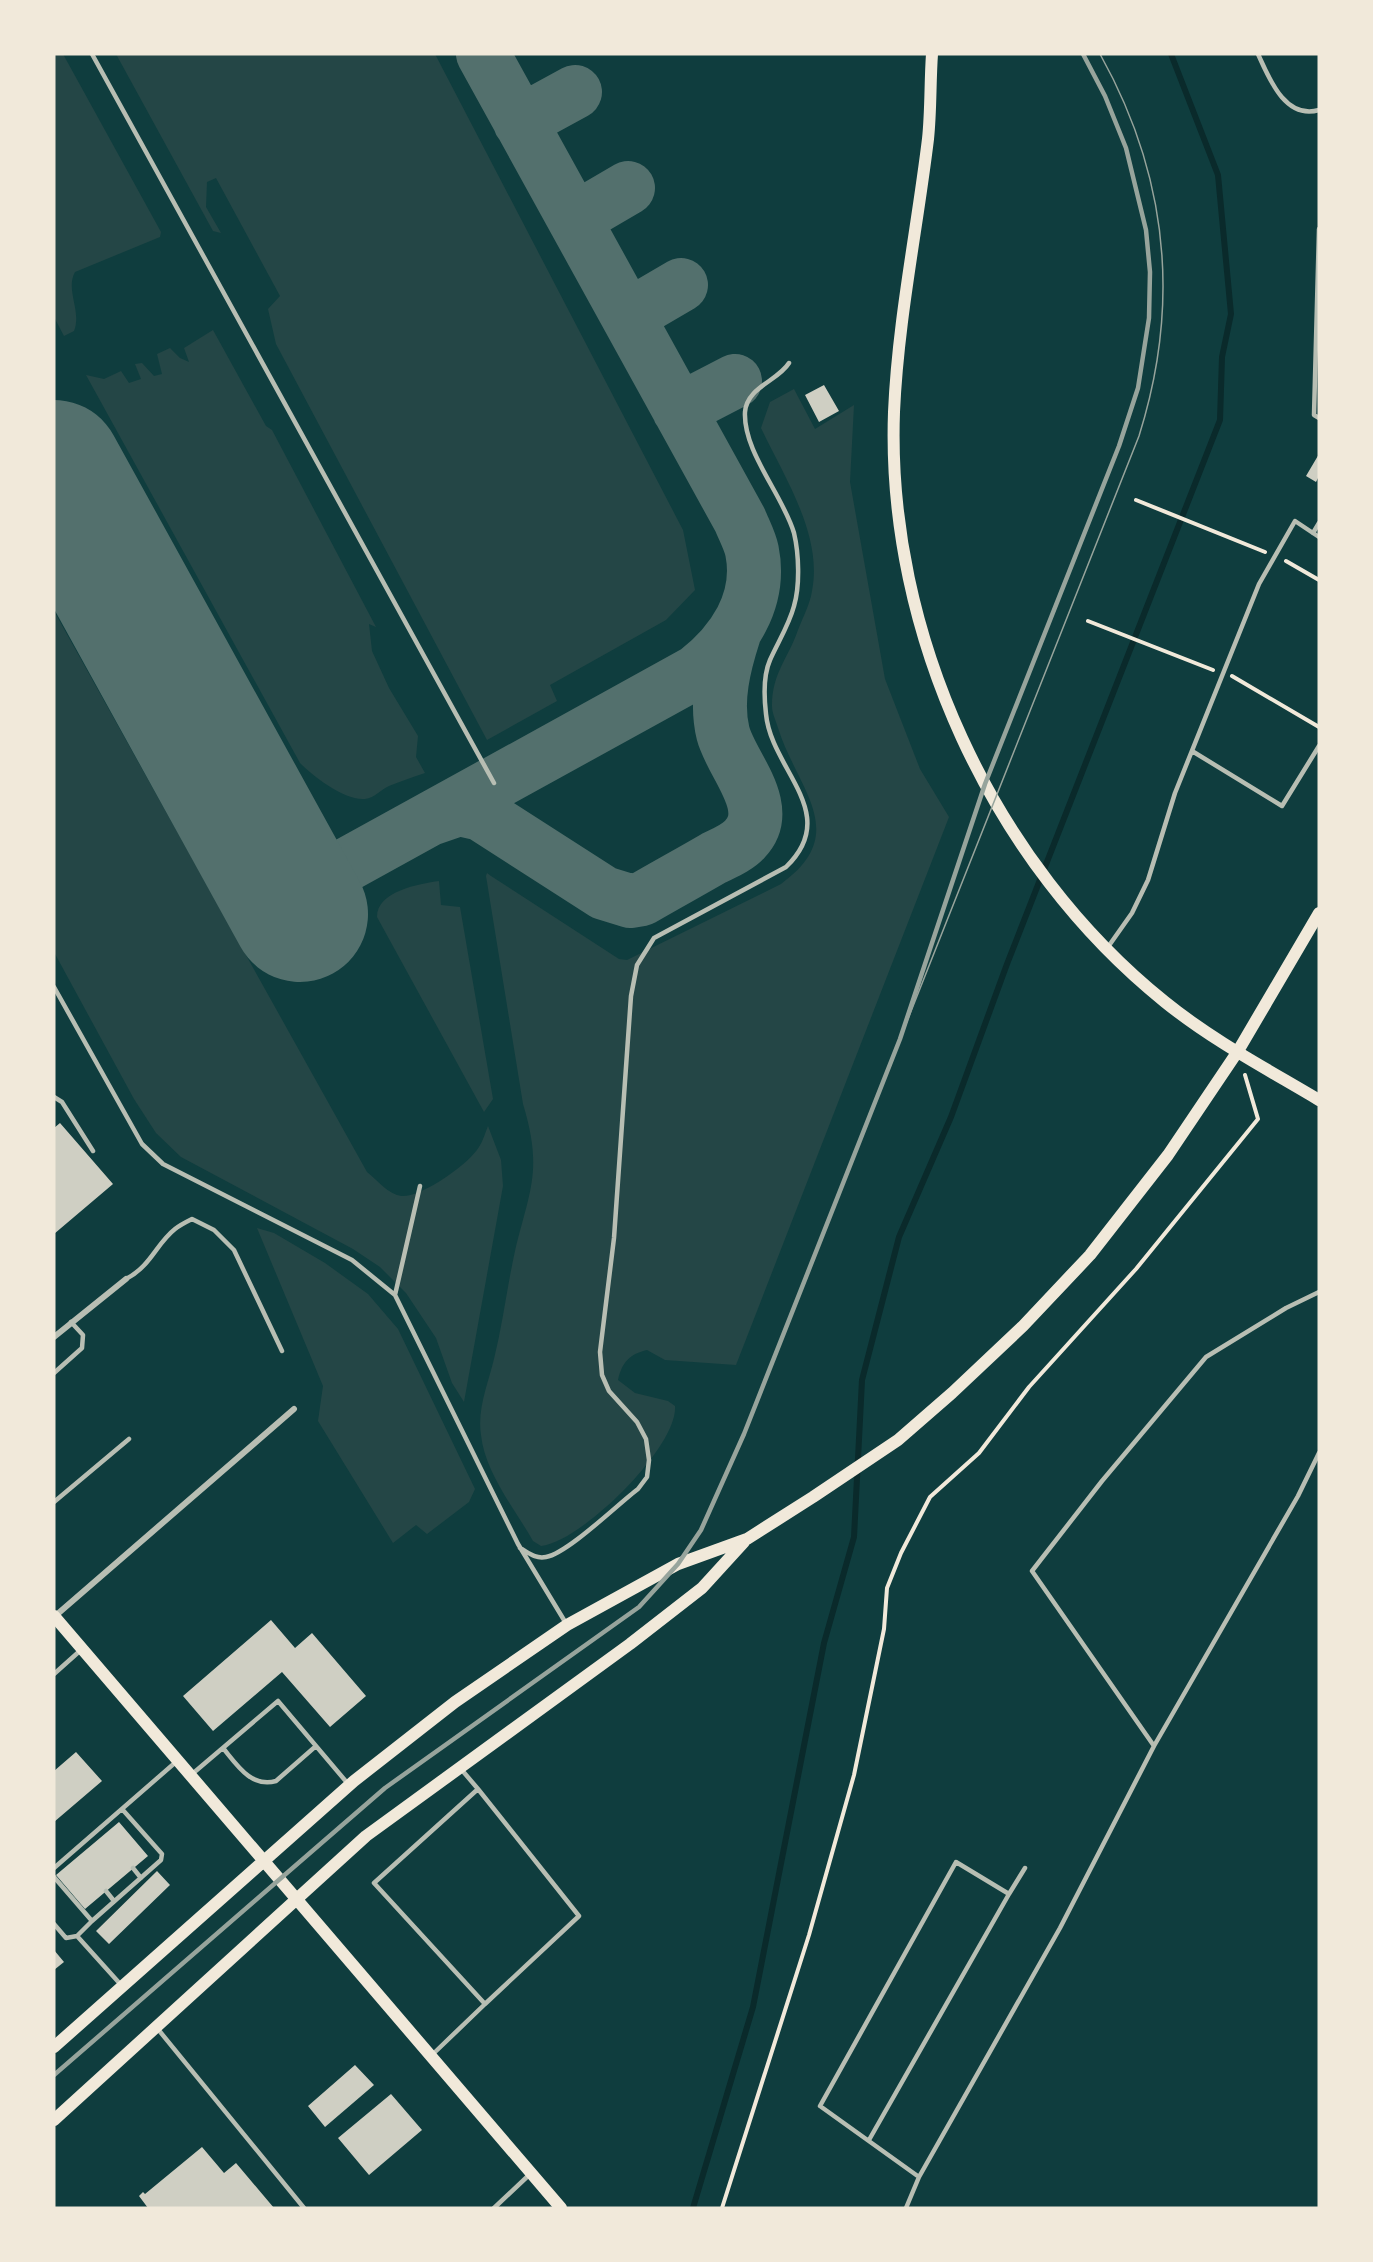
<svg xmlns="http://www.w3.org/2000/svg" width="1373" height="2262" font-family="'Sofia Sans Condensed',sans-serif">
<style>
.green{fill:#244646}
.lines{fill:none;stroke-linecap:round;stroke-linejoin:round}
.stream{stroke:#0a2a2b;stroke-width:6}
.taxiway{stroke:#53706d;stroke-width:54}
.runway{stroke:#53706d;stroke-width:136}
.building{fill:#cfcfc3}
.path{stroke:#f1e9da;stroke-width:4}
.service{stroke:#b8beb3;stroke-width:4.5}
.minor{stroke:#b8beb3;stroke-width:6}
.secondary{stroke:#f1e9da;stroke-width:12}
.tram{stroke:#97a49c;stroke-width:1.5}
.rail{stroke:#97a49c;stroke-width:4.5}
</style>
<rect width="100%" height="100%" fill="#0f3d3e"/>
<!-- green -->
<path class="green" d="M54,54H63L161,232L160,237L75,272C65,290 82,311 74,331L64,336L54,317Z
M116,54H435L683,530L695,590L666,620L550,685L557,701L487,740L276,344L268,309L280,296L216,178L207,182L206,207L221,233L213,231Z
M213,330L266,426L272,430L376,627L369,624L372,651L389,688L418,736L416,757L425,773C413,777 401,781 389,786C381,789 375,798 365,799C345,801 313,776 300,763L86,375L104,379L121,371L129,383L141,379L135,364L142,363L154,376L162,374L157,354L170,348L180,358L189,362L184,348Z
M794,389L815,429L854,405L850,482L885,679L920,769L949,817L736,1365L665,1360L647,1350C630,1354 622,1362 618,1380L635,1393L668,1401L675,1406C678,1447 581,1542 541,1546L533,1541C515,1509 485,1473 481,1435C477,1409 488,1384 494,1359C503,1323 507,1287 515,1251C530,1189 543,1170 523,1104L486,876L487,873L491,876L619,959L627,960L781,884C852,833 797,789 778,728C776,721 772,713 772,706C772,673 788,659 798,630C803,617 810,604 812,591C823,535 784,477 761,428L770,402Z
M54,611L367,1172C377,1180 388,1194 401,1196C421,1198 469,1164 479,1147C483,1141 485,1133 488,1126L501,1160L503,1186L464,1402L452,1383L436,1338L406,1293L380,1267L353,1249L181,1157L156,1133L134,1099L54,952Z
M439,881L441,905L460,907L493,1099L484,1112L377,917C377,891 419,884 439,881Z
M257,1228L274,1233L325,1263L368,1294L398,1329L475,1489L469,1502L427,1534L416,1525L393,1543L318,1421L323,1386Z"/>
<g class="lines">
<!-- stream -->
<path class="stream" d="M693,2208L753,2007L824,1643L854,1537L862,1380L899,1237L951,1117L1007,964L1220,420L1222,357L1231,314L1218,175L1171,54"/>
<!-- taxiway -->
<path class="taxiway" d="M520,122L575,92
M575,219L628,188
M628,316L681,285
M679,410L735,381
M430,819L459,809L481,814L604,893L630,901L642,899C666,885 690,872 714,858C724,853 737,848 745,839C775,807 731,765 723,733C715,700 724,665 734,634
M290,896L696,672C733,643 762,601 752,551C750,541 744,530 740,520L483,54"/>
<!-- runway -->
<path class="runway" d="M54,468L300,914"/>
</g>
<!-- building -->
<path class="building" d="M824,385L839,411L819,422L805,395Z
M1319,454V476L1316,482L1306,476Z
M60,1123L113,1184L54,1234V1128Z
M271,1620L295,1648L312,1633L366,1696L330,1727L282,1672L213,1731L183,1696Z
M76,1752L102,1781L54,1822V1771Z
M119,1822L148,1856L85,1909L56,1875Z
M157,1871L170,1885L109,1944L96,1931Z
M54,1950L64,1962L54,1970Z
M355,2065L374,2085L325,2127L308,2106Z
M391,2094L422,2130L369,2175L338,2138Z
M202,2147L224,2173L236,2163L274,2208H148L139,2196L143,2192L145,2194Z"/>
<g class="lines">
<!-- path -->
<path class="path" d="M1136,500L1265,552
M1286,561L1319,580
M1088,621L1213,670
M1232,676L1319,727
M722,2208L809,1935L854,1775L884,1629L887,1588L901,1553L930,1497L979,1453L1029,1387L1136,1269L1258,1119L1245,1075"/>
<!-- service -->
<path class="service" d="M92,54L494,783
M1258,54C1269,78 1285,120 1319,110
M1319,229L1314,415L1319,418
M1313,533L1319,523
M1192,751L1282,806L1319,746
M1108,947L1132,913L1148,880L1175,793L1259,584L1295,521L1319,537
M54,987L142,1144L163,1164L352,1260L395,1295L518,1544L567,1625
M54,1097L62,1102L93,1151
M126,1279C151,1266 156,1244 175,1229C180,1225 186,1222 192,1219L214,1230L234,1250L282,1351
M1319,1292L1286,1308L1206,1357L1102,1481L1032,1571L1154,1746L1298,1496L1319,1453
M395,1295L420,1186
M54,1373L82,1348L83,1335L71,1322
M54,1502L129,1439
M520,1548C529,1553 535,1559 546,1557C568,1553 618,1504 638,1489L647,1477L649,1460L646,1439L637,1422L609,1391L602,1375L600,1352L614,1238L631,996L637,965L654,938L786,867C842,813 771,770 766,714C764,697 763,676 770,660C778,642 789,625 794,606C800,586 799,554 794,533C783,495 743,452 745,412C747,387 778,381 789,363
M54,1674L82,1649
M223,1748C237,1765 251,1788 276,1781L316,1746
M461,1769L478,1789L579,1916L485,2004L374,1883L478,1789
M191,1775L278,1701L349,1785
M54,1868L177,1761
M133,1868L141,1878
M54,1877L92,1921L77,1936L122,1986
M106,1891L114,1901
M1009,1894L1025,1868
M92,1921L161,1860L162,1854L122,1809
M54,1924L66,1938L77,1936
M157,2028L304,2208
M433,2054L485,2004
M869,2140L1009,1894L956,1862L820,2106L919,2177L1060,1928L1154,1746
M494,2208L529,2175
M906,2208L919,2177"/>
<!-- minor -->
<path class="minor" d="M54,1337L126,1279
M54,1617L294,1409"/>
<!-- secondary -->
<path class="secondary" d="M932,54C930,82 931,111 928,139C917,230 898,320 894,412C886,633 993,864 1165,1002C1212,1040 1267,1069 1319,1100
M54,1616L561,2208
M54,2047L354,1781L455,1702L567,1625L678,1564L747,1539L813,1497L898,1440L952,1393L1023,1326L1090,1255L1168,1155L1238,1051L1319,913
M54,2120L366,1836L630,1644L702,1588L744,1542"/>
<!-- tram -->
<path class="tram" d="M900,1039L1139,436C1181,303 1168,176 1100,54"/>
<!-- rail -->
<path class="rail" d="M54,2075L385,1788L639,1607L678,1564L701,1530L744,1434L900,1039L985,784L1119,446L1138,388L1149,318L1150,272L1146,230L1126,148L1105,96L1083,54"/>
</g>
<!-- border -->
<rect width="1373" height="2262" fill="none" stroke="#f1e9da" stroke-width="111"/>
</svg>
